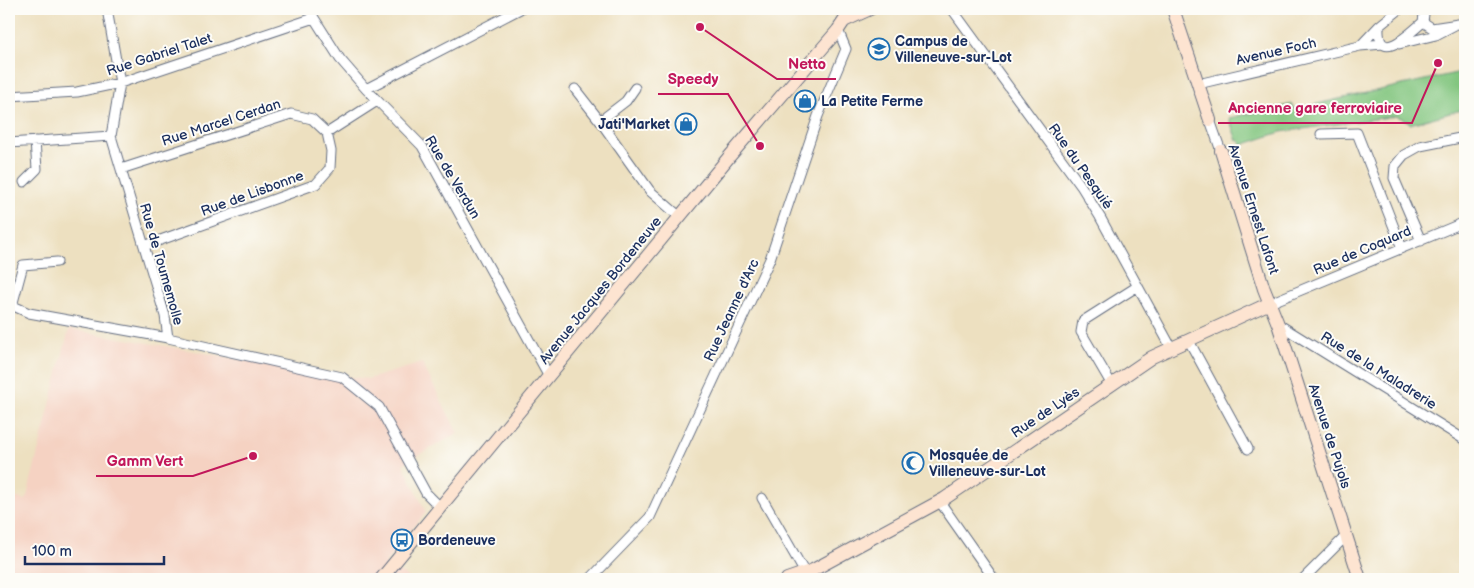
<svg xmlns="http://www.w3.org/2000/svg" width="1474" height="588" font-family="'Balsamiq Sans',sans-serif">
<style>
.built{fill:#f5d2c2}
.green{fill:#83c680;stroke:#4f7a6f}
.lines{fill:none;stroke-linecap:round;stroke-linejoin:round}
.street-casing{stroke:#646d80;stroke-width:11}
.secondary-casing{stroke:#646d80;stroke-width:14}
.street{stroke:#fff;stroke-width:9}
.secondary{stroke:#fde4d1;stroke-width:12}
.labels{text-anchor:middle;stroke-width:4;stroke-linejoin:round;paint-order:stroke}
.poi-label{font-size:14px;font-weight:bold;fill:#1b2f5e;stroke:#fdfcf7;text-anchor:start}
.street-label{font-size:14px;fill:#1b2f5e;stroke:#fdfcf7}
.leader{fill:none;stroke:#c2185b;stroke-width:2}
.callout-dot{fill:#c2185b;stroke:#fdfcf7;stroke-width:2}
.callout-label{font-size:15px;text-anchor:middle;font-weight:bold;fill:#c2185b;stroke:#fdfcf7;stroke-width:4;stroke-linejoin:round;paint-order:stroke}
</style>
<rect width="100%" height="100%" fill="#fdfcf7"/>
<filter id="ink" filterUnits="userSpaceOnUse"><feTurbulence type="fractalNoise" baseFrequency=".02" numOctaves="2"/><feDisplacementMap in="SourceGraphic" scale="10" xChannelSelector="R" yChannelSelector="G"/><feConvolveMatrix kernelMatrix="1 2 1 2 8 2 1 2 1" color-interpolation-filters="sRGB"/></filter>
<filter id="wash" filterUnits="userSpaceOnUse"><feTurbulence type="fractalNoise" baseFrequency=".0096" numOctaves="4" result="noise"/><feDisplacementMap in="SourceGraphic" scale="20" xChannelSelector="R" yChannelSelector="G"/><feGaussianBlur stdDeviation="1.12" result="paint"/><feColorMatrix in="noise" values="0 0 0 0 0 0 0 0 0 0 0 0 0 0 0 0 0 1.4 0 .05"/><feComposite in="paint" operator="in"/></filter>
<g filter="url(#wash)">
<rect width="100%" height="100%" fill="#ede0c0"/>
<!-- built -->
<path class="built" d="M69,329L301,370L368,379L422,363L458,433L403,464L426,512L385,563L411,579H9V496L26,500Z"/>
<!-- green -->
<path class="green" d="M1465,71V109L1410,124L1409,122L1397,116L1281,132L1242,145L1239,140L1237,141L1229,118L1292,104L1294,109Z"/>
</g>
<g filter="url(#ink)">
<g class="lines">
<!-- street casing -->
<g class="street-casing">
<path id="street" d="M107,9L120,83L111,136L165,316L168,338L342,377L379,407L426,493L440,507
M310,9L314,18L340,59L366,89L422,146L549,376
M952,9L1081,186L1100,217L1172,349
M1400,9L1379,26C1377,67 1410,33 1423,22L1424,14L1422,9
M1423,22L1432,28L1465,23
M1399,44L1436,35L1455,25
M1360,46L1379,26
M1198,84L1360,46L1383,44
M635,88L626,101L600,121L650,191L680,217
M366,89L520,9
M575,89L600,121
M9,96L77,92L120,83L314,18
M1210,120L1221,151
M1321,134L1357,133L1402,248
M9,143L111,136
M121,169L291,114L312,119L327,133L377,101
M24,182L37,169L35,141
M1421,241L1394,178L1395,166L1404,155L1420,146L1465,137
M144,246L316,184L330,168L331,151L327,133
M1270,303L1465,222
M9,304L29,313L168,338
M12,306L23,265L57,262
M1278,324L1465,440
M1189,341L1248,449
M1112,385L1081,332L1083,321L1138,286
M762,498L805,573
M940,502L994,579
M590,579L650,517L770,259L818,116L846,49L838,30
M1303,579L1346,536"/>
</g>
<!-- secondary casing -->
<g class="secondary-casing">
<path id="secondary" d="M1173,9L1210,120
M844,21L870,9
M1221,151L1264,289L1278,324L1360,579
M381,579L729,157L838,30L852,9
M787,579L813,570L944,499L1152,357L1270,303"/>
</g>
<!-- street -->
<use href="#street" class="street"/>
<!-- secondary -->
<use href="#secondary" class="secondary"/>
</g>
</g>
<!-- icons -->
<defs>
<g id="university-ring" transform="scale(1.125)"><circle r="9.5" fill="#fdfcf7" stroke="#1f6fb2" stroke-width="1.5"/><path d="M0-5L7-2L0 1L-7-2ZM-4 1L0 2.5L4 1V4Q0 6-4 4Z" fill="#1f6fb2"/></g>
<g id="shop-ring" transform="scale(1.125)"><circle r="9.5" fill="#fdfcf7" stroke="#1f6fb2" stroke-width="1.5"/><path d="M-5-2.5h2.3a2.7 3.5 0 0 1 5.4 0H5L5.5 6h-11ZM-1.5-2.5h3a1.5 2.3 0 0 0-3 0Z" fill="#1f6fb2"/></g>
<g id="mosque-ring" transform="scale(1.125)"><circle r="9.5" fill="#fdfcf7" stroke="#1f6fb2" stroke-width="1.5"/><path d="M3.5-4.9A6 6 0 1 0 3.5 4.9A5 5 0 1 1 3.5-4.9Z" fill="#1f6fb2"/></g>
<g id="bus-ring" transform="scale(1.125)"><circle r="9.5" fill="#fdfcf7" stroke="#1f6fb2" stroke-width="1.5"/><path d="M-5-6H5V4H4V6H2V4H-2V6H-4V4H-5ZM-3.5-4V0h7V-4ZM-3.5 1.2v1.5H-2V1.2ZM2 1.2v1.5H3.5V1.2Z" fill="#1f6fb2"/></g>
</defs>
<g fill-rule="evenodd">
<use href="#university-ring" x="879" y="49"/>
<use href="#shop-ring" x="805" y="101"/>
<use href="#shop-ring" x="686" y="124"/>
<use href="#mosque-ring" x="913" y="463"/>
<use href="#bus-ring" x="402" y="540"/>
</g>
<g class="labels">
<!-- poi labels -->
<g class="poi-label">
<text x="895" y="46">Campus de<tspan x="895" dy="16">Villeneuve-sur-Lot</tspan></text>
<text x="821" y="106">La Petite Ferme</text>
<text x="670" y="129" text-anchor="end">Jati'Market</text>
<text x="929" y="460">Mosquée de<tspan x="929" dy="16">Villeneuve-sur-Lot</tspan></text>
<text x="418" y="545">Bordeneuve</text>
</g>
<!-- street labels -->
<g class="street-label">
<text transform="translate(1276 51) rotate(-13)" y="5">Avenue Foch</text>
<text transform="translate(159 54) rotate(-18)" y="5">Rue Gabriel Talet</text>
<text transform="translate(221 122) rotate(-18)" y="5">Rue Marcel Cerdan</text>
<text transform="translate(1081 166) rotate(55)" y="5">Rue du Pesquié</text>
<text transform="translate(453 177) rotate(59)" y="5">Rue de Verdun</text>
<text transform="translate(252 193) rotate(-20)" y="5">Rue de Lisbonne</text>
<text transform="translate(1254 209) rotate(72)" y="5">Avenue Ernest Lafont</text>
<text transform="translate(1362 250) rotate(-23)" y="5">Rue de Coquard</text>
<text transform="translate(162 264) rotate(74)" y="5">Rue de Toumemolle</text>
<text transform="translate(600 290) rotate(-51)" y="5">Avenue Jacques Bordeneuve</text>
<text transform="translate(731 310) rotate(-65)" y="5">Rue Jeanne d'Arc</text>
<text transform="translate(1379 370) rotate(32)" y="5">Rue de la Maladrerie</text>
<text transform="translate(1045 412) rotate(-34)" y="5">Rue de Lyès</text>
<text transform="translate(1330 436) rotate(72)" y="5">Avenue de Pujols</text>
</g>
</g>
<!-- callouts -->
<path class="leader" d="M700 27L777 79H836M760 146L728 94H658M1438 63L1412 123H1218M253 456L193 476H96"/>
<g class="callout-dot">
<circle cx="700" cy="27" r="5"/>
<circle cx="760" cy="146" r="5"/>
<circle cx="1438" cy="63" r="5"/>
<circle cx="253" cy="456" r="5"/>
</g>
<g class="callout-label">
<text x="807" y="69">Netto</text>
<text x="693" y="84">Speedy</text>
<text x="1315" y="113">Ancienne gare ferroviaire</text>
<text x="145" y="466">Gamm Vert</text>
</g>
<!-- margin -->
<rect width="1474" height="588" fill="none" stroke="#fdfcf7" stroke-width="30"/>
<!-- scale -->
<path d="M25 556v8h139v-8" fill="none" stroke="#1b2f5e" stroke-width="2.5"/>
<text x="32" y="556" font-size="15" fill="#1b2f5e" stroke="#fdfcf7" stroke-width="4" paint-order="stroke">100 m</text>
</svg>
